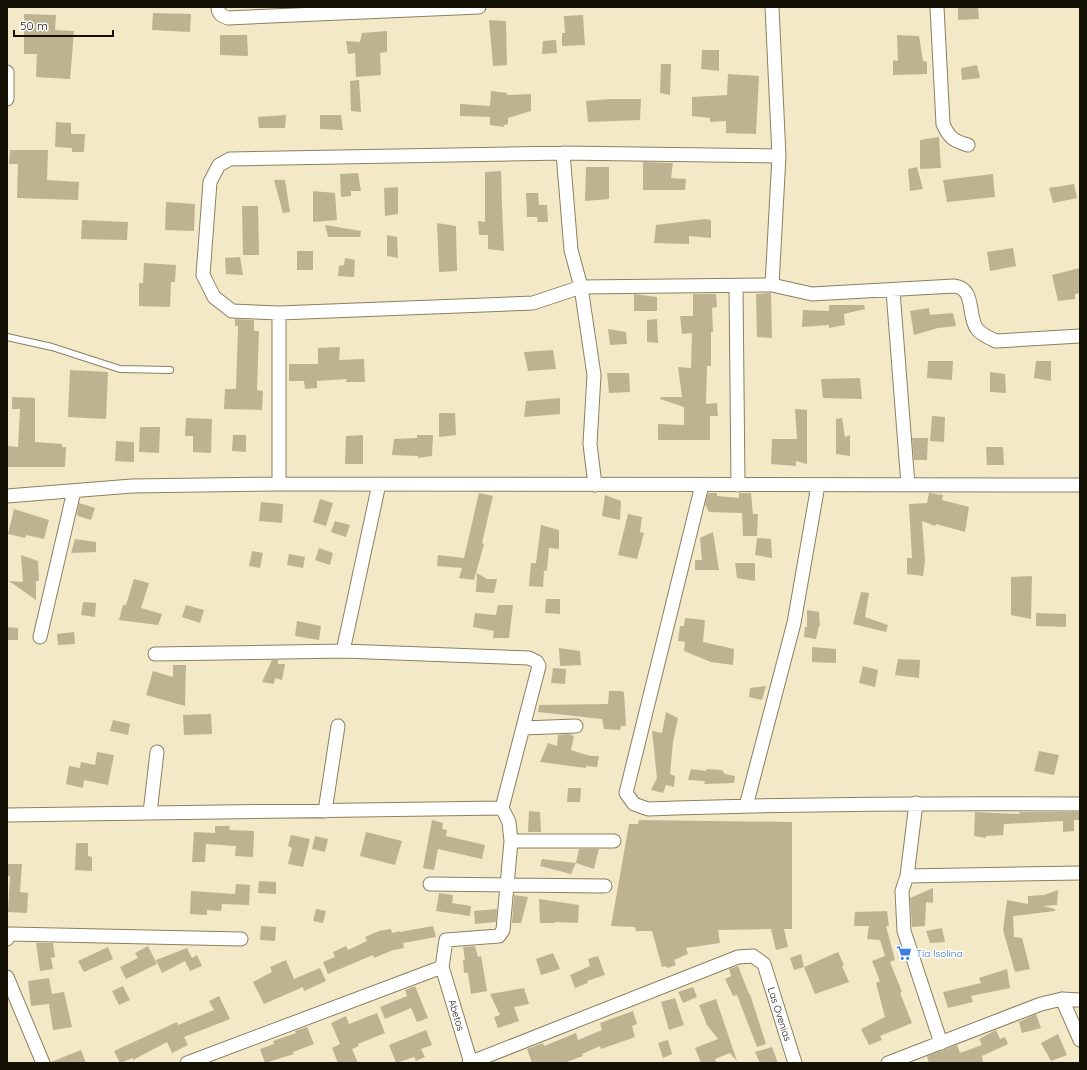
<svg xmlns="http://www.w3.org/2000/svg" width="1087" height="1070" font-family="Quicksand,sans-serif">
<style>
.building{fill:#bdb391}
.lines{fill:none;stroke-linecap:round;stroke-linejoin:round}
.service-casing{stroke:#8a8061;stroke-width:8}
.minor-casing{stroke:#8a8061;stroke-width:15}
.service{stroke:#fff;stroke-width:6}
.minor{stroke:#fff;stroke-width:13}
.labels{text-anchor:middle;stroke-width:3;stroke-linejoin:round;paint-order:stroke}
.shop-label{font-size:10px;fill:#366cbe;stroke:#fff;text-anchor:start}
.street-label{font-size:10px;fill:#141105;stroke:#fff}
</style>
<rect width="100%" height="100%" fill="#f3e9c6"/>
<!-- building -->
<path class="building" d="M958,7H978L979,19L958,20Z
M153,13L191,14L190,32L152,30Z
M24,14L56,15L55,30L74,31L70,79L36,77L37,54H24Z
M583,15L585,45L562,46V33H565L564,16Z
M489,20L506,21L507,65L493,66Z
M387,31V52L380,53L381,75L356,77L355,53L348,54L346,41L360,42L362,33Z
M220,35H247L248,56L220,55Z
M897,35L919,36L923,61L927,62V74L893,75V60L898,61Z
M556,40L557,53L542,54L543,41Z
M702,50H719V71L701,69Z
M661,64H671L670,95L660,93Z
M977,65L980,78L962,80L961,68Z
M728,74L759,76L756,134L726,133V121L710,122V118L692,116V97L727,95Z
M359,80L361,112L351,111L350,81Z
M491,91L507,93V95L531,94V111L508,118V124L504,125V127L490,125V117L460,116V104L490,106Z
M609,99H641L640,120L588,122L586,101Z
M286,115L285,128H259L258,117Z
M320,115H341L343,130L320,129Z
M56,122L71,123V134H85L84,152H72V148L55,147Z
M939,137L941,168L920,169V140Z
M10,150H48L47,180L79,182L78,200L17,198L18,164H9Z
M643,162L673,163L671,178L686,179L685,190H643Z
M586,167H609V199L585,201Z
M917,167L923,189L910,191L908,169Z
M501,171L502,206L504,251L488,249V235H479L478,221L485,222V172Z
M358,173L361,191H351V196L341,197L340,174Z
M993,174L995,197L947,202L943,180Z
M274,180H285L290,212L283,213Z
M1074,184L1077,198L1053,203L1049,188Z
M398,187V214L385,216L384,188Z
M313,191L335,193L337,220L313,222Z
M526,193H538L539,205H547L548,222H538L537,217H527Z
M166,202L195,204L194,231L165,230Z
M242,206H258L259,255H243Z
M705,219L711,220V238L689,236V244L654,243L656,225Z
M82,220L128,222L127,240L81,239Z
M437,223L456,226L457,271L439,272Z
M325,225L361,231L360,237H328Z
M387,235L397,237L398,258L387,256Z
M1013,248L1016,266L990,271L987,252Z
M297,251H313V270H297Z
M240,257L243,275L226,274L225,258Z
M345,258L355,260L354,277L338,276L339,266L344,265Z
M144,263L176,265L175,282H171L170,307L139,306V283H143Z
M1080,268V293L1075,294V299L1058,301L1052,275Z
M771,293L772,338L757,337L756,294Z
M634,294L657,297V311H634Z
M693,294H716L717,307L712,308L713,332H711V366H707L706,404L717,403L718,416H710V440H658V424L684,425V407L660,399L661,397H682L678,367L691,368L692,333L682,334L680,316H693Z
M829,305H864L865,309L844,314L845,325L829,328V325L802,327L803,310L829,311Z
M929,308L930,315L953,313L956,326L938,328L914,335L910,311Z
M235,319L254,320V331H259L257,390L263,391L262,410L224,409L225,389H236L238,326H235Z
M657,319L658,343L647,342V320Z
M608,329L626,332L627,344L610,345Z
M340,347L339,360L364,359L365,382H346L347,379L317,381V388L305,389L304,381H289V364H318V348Z
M553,350L556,369L528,371L524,352Z
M928,361H953L952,380L927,378Z
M1036,361H1051V381L1034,378Z
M70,370L108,372L106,419L68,417Z
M990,372L1005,374L1006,393L990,392Z
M607,373H629L630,392L609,393Z
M860,378L862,399L823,398L821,379Z
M12,397L35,398V442L62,444V447H66L65,467H7L8,446L18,447L20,409H12Z
M560,398V414L524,417L526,401Z
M795,409L807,410V464L796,461V466L771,464L772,439H797Z
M439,413H455L456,435L439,437Z
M932,416L945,417L944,442L930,441Z
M186,418L212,419L211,453L193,452V436H185Z
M842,418L845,437L850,435V456L836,454V419Z
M140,427H160L159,453L139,452Z
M233,435H246V452L232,451Z
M363,435V464H345L346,436Z
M417,435H433L432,456L418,458V456L392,455L394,439L417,438Z
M912,438H928L927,460H914Z
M116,441L134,442V462L115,461Z
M986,447H1003L1004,465H987Z
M479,493L493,496L482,543L484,544L474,580L459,578L462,568L437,566L438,555L464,558Z
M708,493H717V496L739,498V493H751L753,514H758L757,536H743L742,513L709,512L705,504Z
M929,493L943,495L942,500L969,507L965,532L936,524L935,526L922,521L925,561L923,576L907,574V558H912L909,504L927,503Z
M605,495L621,501L620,520L602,516Z
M320,499L333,503L326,526L313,522Z
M261,502L283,504L282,523L259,521Z
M79,503L95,508L91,520L78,516L77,514Z
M14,509L49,520L44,539L26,535L25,538L8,534Z
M628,514L642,517L640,532L644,533L637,559L618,555Z
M335,521L350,525L346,537L331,532Z
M541,525L559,530V549L549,548L547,570L544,571L543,587L529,586L531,563H536Z
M713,532L719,570H695V560H702L700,538Z
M757,538L771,539L772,558L755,555Z
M75,539L96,542V552L71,553Z
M319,548L333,553L330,565L315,560Z
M252,551L263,553L260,568L249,566Z
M289,554L305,557L303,568L287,565Z
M21,555L38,561L39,581H36V600L9,581L23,582Z
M735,563H755V581L737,578Z
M477,573L487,579H497L494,593L476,592Z
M1032,576L1031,619L1011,615V577Z
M134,579L149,583L141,608L162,614L158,625L119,620L123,605H126Z
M861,592L869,593L865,617L888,625L886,632L853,624Z
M546,599H560V614L545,613Z
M83,602L96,603L95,617L81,615Z
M186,605L204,610L200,623L182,617Z
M498,605H513L509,638H493L494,631L473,627L475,613L496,615Z
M807,610L819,612L820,626H819L816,639L804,637L805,627H807Z
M1036,613L1066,614V627L1036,626Z
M685,618L705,620L703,642L734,649L733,665L711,662L684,651L685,642L678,641L680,626H684Z
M297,621L321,626L319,640L295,636Z
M7,627L18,628V640H7Z
M74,632L75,644L58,645L57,634Z
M812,647L836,649V663L812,662Z
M559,648L580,651L581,665L560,666Z
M898,659L920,660L919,678L895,675Z
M272,660H278V664H285L282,680L275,678L274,684L262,682Z
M173,665H186L185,706L146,695L153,671L173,677Z
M863,666L878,670L875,687L859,683Z
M553,668L566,669L565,684L551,683Z
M766,686L762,700L749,697L750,688Z
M609,691H620L624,692L626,726H621L620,730L604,729L602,719L538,712L539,705L608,704Z
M666,712L678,718L673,742L670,774L675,776L674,787L666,785L663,793L651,790L657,778L652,731L662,733Z
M211,714L212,734L184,735L183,715Z
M113,720L130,724L128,735L110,731Z
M569,734L574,736L571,750L590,756H599L597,767L586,766V768L540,762L548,743L557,746L558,735Z
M1039,751L1059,755L1054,775L1034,771Z
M97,752L114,755L108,785L84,780L83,788L66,784L69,766L80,768L81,762L95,765Z
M691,769L706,771L707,769L722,770L725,774L735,776L734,783L704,784L705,781L688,780Z
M568,788H581L580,802H567Z
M529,811L540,812L541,832H528Z
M975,812L1020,814L1019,812H1080V820H1074V831L1063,832V821L1004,824L1003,835L986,836V838L974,836Z
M432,820L443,823L442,829L447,830L446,836L485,845L482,859L438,849L434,870L423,868Z
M639,820L792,822V929H784L788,947L776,950L771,929L718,930L720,943L686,948L688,954L674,960L676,965L667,968L666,966L662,967L652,931H636L635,927L611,926L629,824H638Z
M215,826H230L229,830L254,831L253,857L235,856L236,846L206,844L205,862H192L194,832L215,833Z
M366,832L402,841L395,865L360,856Z
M291,835L310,839L303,867L288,864L292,848L288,846Z
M315,836L328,839L325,852L312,849Z
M76,843H88V856L92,857V871L75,870Z
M579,849H599L594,869L576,863Z
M542,859L576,863L571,874L540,866Z
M7,864H22L20,892L28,893L27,913L8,912L10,876H7Z
M259,881L276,882V894L258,893Z
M236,884L250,885L249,905L222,904L221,911L207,910V915L190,914L191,891L235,894Z
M933,888V903L926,902L925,926L912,927L910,898Z
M1058,890L1057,905L1043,906L1055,909V911L1013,916L1014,937L1022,938L1030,969L1015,972L1003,930L1007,900L1028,904V896L1044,895Z
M439,893L453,895L452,903L471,906L470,916L436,911Z
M514,895L528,897L521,923H512Z
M539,899L579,905L578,923L556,922L554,923H540Z
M316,909L326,911L323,923L313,921Z
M497,909L496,922L475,924L474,911Z
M887,911L889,926H886L895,960L890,962L902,992L900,993L912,1023L880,1036L882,1040L869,1045L861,1029L885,1017L876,983L880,981L872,961L885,956L880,940L867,939L869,926H854L855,912Z
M261,926L276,927L275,941L260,940Z
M433,926L436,937L403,943L404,948L393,950L374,958L373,955L328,974L323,962L335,957L333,952L346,946L348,950L367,941L365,937L379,931L391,929L392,933L400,931V932Z
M942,928L945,942L930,943L926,931Z
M36,943H53L55,957L51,958L53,969L40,971Z
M148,946L157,964L126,979L120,967L138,958L135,953Z
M475,946L478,957L481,956L487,991L471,994L468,973H464L463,960H465L463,947Z
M108,947L113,959L84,972L78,961Z
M187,948L192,958L197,955L202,966L190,971L185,961L162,973L156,960Z
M838,952L844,965L842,966L849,982L815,994L804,967Z
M553,953L560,969L541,975L536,959Z
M801,954L804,967L794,970L790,958Z
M598,956L605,975L587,981L588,983L575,988L570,975L590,966L588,959Z
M286,960L294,979L320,968L326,981L304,991L303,987L264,1004L253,982L272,972L270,967Z
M738,966L749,994H750L766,1044L757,1047L737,995L733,996L725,979L731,976L729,969Z
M1007,969L1010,988L971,996L973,1002L948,1008L943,992L981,983L979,978Z
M49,978L52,994L64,992L72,1027L53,1030L49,1004L31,1006L28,981Z
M123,986L130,1000L119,1005L112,991Z
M415,986L428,1018L417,1022L411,1008L385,1019L380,1007L407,996L405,990Z
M693,987L697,997L683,1003L678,992Z
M524,988L529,1004L514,1007L519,1021L498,1028L494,1017L500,1015L490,994Z
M219,996L230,1019L184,1037L188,1045L172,1053L167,1042L133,1060V1058L120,1063L114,1051L177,1022L178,1025L214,1010L209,1001Z
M675,998L684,1025L669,1030L661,1002Z
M716,999L737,1061L730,1053L715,1059L717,1063H701L695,1048L718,1039L707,1025L699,1005Z
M633,1011L637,1024L632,1026L635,1037L601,1049L600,1046L582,1054L583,1056L564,1063H532L527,1049L543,1043L544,1046L576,1033L578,1040L602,1030L600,1023Z
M377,1013L385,1033L358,1044L359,1046L352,1049L358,1063H338L332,1048L340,1044L331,1023L346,1016L349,1024Z
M1036,1014L1041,1028L1022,1033L1019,1022Z
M307,1027L314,1044L293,1052L294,1054L265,1063L260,1049L274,1044L273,1041L296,1033L295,1031Z
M426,1030L432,1045L421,1049L425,1057L416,1061L414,1057L396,1063L389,1045Z
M996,1030L1000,1039L1005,1037L1008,1044L982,1056L983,1063H929L927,1056L957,1045L960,1053L982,1045L979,1039Z
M1058,1034L1067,1055L1051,1061L1041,1043Z
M668,1040L672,1054L663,1058L658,1043Z
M772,1047L778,1063H760L755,1052Z
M81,1050L86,1063H51V1062Z"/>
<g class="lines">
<!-- service casing -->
<g class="service-casing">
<path id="service" d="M7,337L52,347L120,369L170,370"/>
</g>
<!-- minor casing -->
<g class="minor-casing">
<path id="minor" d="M218,7C218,14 222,16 228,18L479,7
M937,7L943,124C949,138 954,141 968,145
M7,72V99
M563,153L571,250L581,287L594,375L590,444L595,485
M779,156L563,153L230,159L219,165L210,182L203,275L214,297L232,311L279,313L533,303L581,287L772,285L812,294L954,286C976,288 967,316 977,329C982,335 989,338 996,341L1080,336
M772,285L779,156L772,7
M736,286L738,485
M893,291L908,485
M279,313V484
M702,485L626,793L634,804L648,809C792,804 936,803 1080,804
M7,496L132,486L279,484L1080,485
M40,637L74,491
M343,651L379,484
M155,654L343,651L529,658L537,662L539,666L502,808L509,822L511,841L503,930L499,936L446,940L442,967L471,1063
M523,728L576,726
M916,803L907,876L902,891L904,931L941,1043
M746,806L794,623L818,485
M325,811L338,726
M150,813L157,752
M7,815L502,808
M511,841H614
M907,876L1080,873
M430,884L605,886
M7,939L10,934L241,939
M7,977L43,1063
M1062,999L1080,1040
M187,1063L442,967
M469,1063L738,957L753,956L764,964L795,1063
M888,1063L1041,1004L1062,999L1080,1000"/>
</g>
<!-- service -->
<use href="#service" class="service"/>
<!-- minor -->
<use href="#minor" class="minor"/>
</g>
<!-- icons -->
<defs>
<g id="supermarket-bare" transform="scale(1.2)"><path d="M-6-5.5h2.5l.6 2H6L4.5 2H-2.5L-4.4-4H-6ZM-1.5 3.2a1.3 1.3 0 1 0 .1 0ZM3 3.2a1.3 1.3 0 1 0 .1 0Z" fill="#3f7fe0" stroke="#fff" stroke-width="2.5" paint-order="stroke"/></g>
</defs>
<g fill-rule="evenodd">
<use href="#supermarket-bare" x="904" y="953"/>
</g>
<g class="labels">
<!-- shop labels -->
<g class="shop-label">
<text x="916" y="957">Tía Isolina</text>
</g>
<!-- street labels -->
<g class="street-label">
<text transform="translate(780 1014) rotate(72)" y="4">Las Ovenias</text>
<text transform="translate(457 1015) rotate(73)" y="4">Abetos</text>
</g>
</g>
<!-- border -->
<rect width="1087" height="1070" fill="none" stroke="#141105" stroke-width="16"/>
<!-- scale -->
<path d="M14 30v6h99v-6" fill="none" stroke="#141105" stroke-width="2"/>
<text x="20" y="30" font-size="12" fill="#141105" stroke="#ffffff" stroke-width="3" paint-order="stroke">50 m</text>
</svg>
